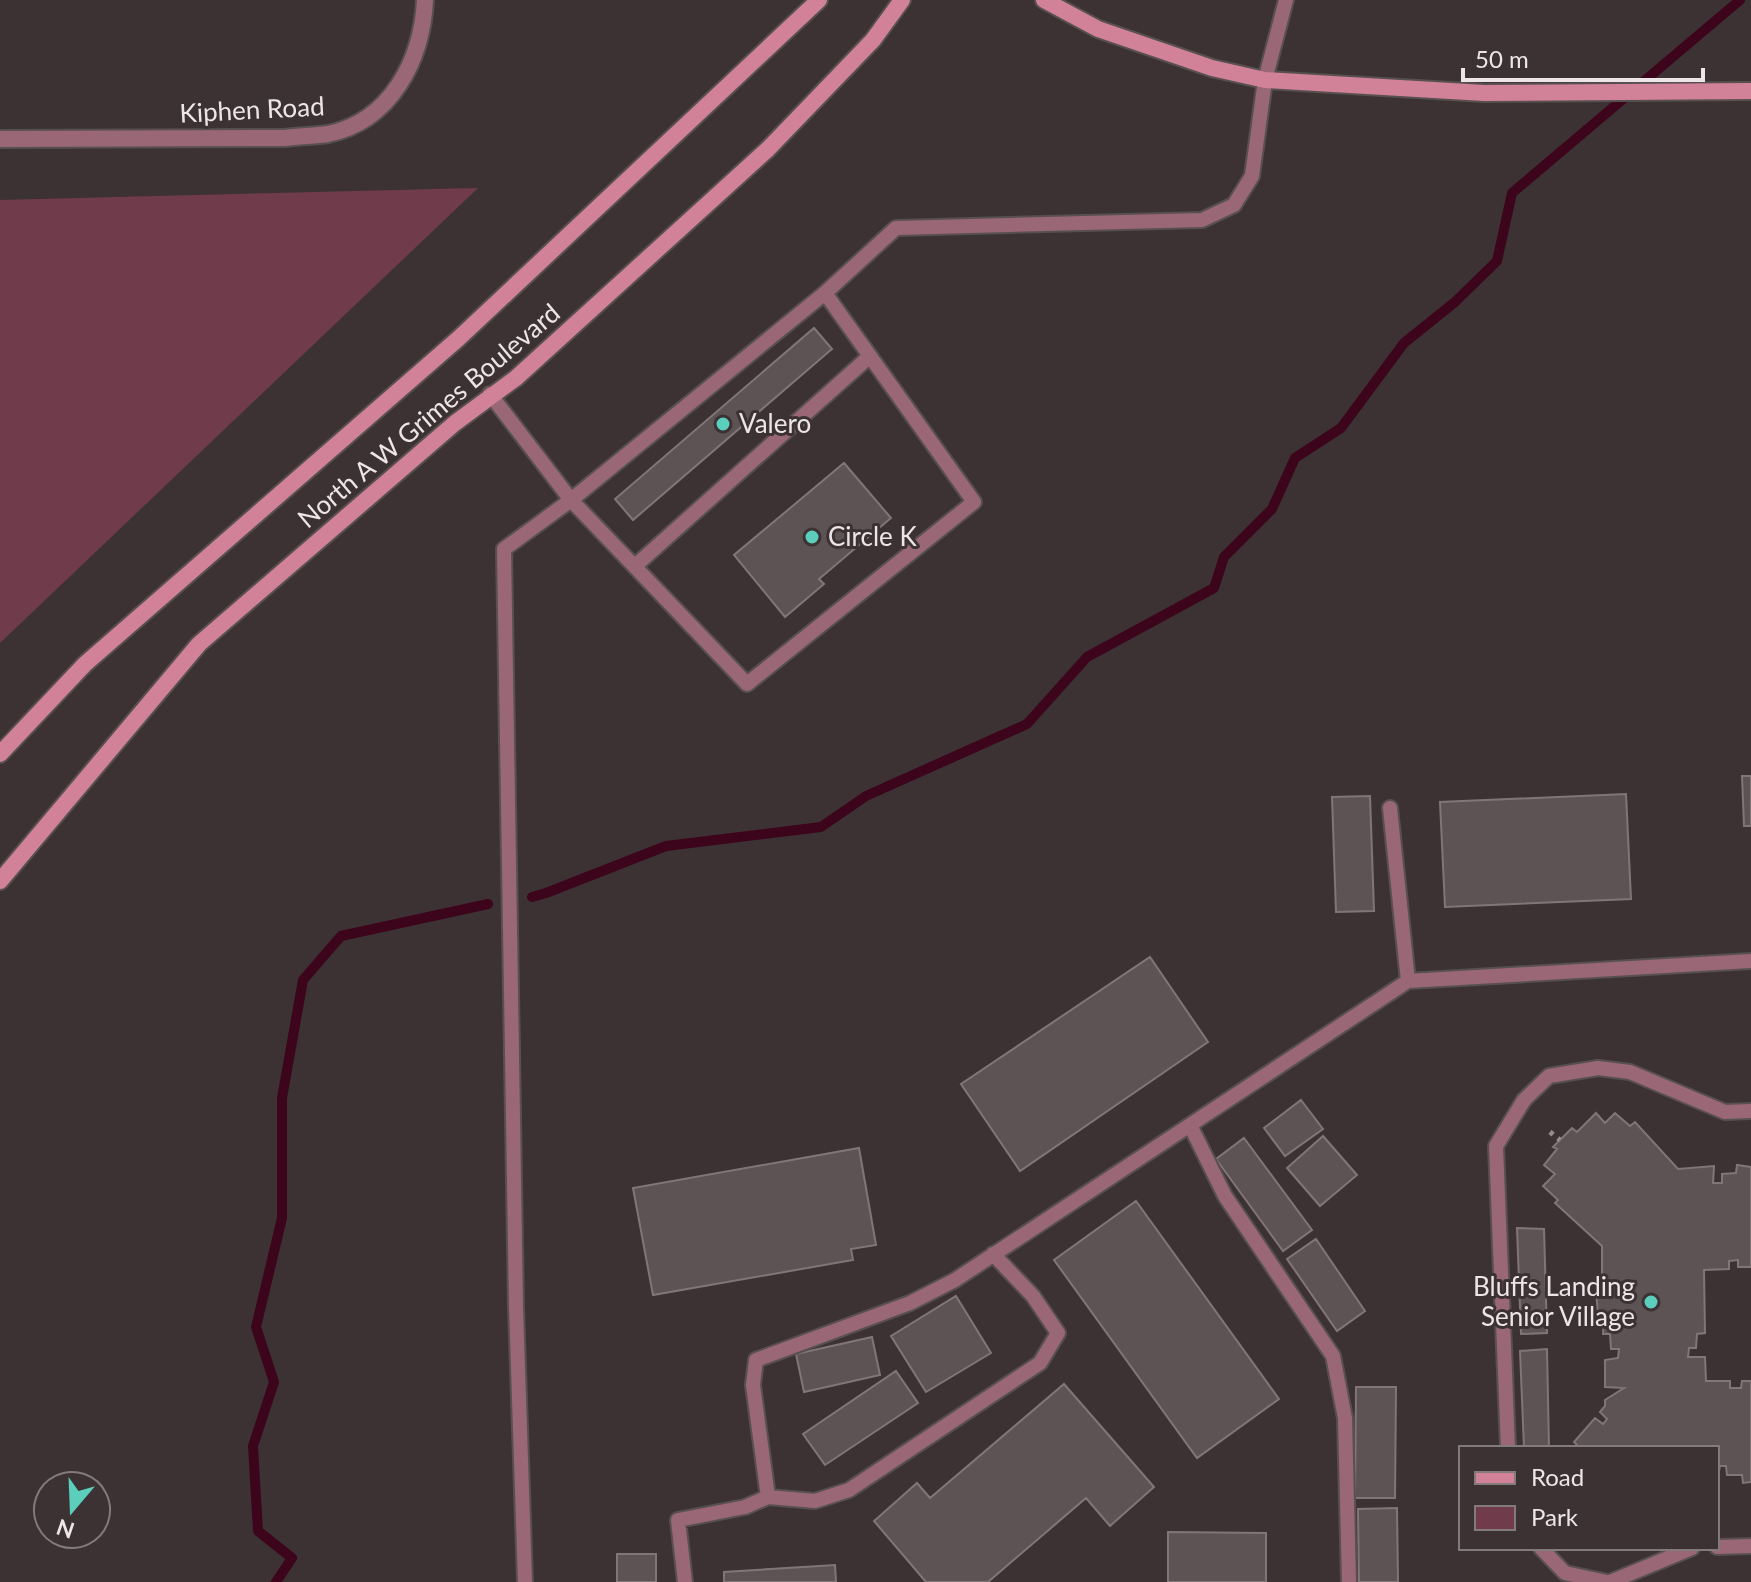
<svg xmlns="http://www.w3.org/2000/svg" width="1751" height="1582" font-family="Lato,sans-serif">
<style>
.green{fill:#703c4c}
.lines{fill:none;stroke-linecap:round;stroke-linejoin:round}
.stream{stroke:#3d051c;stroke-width:10}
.building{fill:#5d5254;stroke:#827578;stroke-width:2}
.lane-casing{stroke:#584f51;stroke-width:18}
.street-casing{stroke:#584f51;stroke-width:20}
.secondary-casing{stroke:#584f51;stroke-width:20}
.path{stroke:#968d8f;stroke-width:5;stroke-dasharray:4 6;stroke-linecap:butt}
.lane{stroke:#996775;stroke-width:14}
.street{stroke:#996775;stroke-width:16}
.secondary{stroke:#d18299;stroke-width:16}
.poi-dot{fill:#5bcebc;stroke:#3c3234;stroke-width:3}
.labels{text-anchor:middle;stroke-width:6;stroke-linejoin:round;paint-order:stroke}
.street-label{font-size:26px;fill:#ede5e7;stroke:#3c3234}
.poi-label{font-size:26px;fill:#ede5e7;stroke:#3c3234;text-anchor:start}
</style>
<rect width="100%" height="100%" fill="#3c3234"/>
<!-- green -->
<path class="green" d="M478,188L0,643V200Z"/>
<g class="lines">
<!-- stream -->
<path class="stream" d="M532,897L546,893L666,846L821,827L866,796L1027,724L1087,657L1214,588L1224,557L1272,509L1295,458L1341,428L1404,343L1455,302L1497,261L1512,193L1740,0
M276,1582L292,1558L258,1531L253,1446L274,1382L256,1327L282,1218V1098L303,980L341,936L488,904"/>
</g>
<!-- building -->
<path class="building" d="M814,328L832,349L633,520L615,499Z
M844,463L891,518L819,579L824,584L785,617L734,555Z
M1742,776H1751V826H1744Z
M1626,794L1631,899L1445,907L1440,802Z
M1370,796L1374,911L1336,912L1332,797Z
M1150,957L1208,1042L1020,1171L961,1084Z
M1301,1100L1323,1129L1285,1156L1264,1128Z
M1596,1113L1605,1123L1615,1113L1630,1126L1635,1122L1678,1169L1714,1166L1713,1183H1722V1174L1736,1173L1737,1165L1751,1167V1267H1738V1260L1729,1261V1269L1704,1270L1705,1333L1697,1334L1696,1348H1689L1688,1357H1705L1706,1381H1730V1388H1741L1742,1381H1751V1482L1743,1483L1742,1475H1727L1726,1466H1720L1717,1481V1448H1580L1574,1442L1595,1418L1603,1424L1607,1419L1600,1412L1605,1406V1400L1624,1388L1605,1387V1360L1618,1358L1619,1349H1611L1610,1334H1603L1604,1316L1598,1315L1596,1290L1602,1288V1246L1555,1203L1558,1200L1543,1186L1555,1174L1544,1165L1557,1149L1553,1147L1572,1128L1577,1132Z
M1323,1136L1357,1175L1320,1206L1287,1168Z
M1244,1138L1312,1230L1283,1251L1216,1159Z
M859,1148L876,1245L851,1249L853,1260L653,1295L633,1188Z
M1136,1201L1279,1399L1197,1458L1054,1260Z
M1517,1228L1544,1229L1547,1333L1521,1334Z
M1316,1239L1365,1311L1337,1331L1287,1259Z
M956,1296L991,1353L926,1392L891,1336Z
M872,1337L880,1375L804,1392L796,1354Z
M1547,1349L1549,1448H1524L1520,1351Z
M896,1371L918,1403L825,1465L803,1434Z
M1064,1384L1154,1487L1110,1526L1086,1498L988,1582H926L874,1521L917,1483L930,1498Z
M1356,1387H1396L1395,1498H1355Z
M1397,1508L1398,1582H1359L1358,1509Z
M1168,1532L1266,1533V1582H1168Z
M617,1554H656V1582H617Z
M835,1565L836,1582H724V1572Z"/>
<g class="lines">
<!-- lane casing -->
<g class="lane-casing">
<path id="lane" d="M825,293L974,502L747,684L571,500L825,293L896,228L1202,220L1234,205L1252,176L1265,80L1286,0
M490,394L571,500L504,549L516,1307L525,1582
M635,566L870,356
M1390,808L1408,981
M1508,1448L1496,1146L1524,1100L1549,1076L1598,1068L1630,1072L1725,1112L1751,1111
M768,1497L815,1501L849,1490L1040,1363L1058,1333L1033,1296L993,1254
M1717,1547L1751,1546
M1541,1548L1565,1573L1607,1582
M685,1582L678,1520L745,1507L768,1497L753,1385L756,1360L910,1303L955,1280L1190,1125
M1349,1582L1345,1418L1333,1356L1225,1196L1190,1125L1408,981L1751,961
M1610,1582L1692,1548"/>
</g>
<!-- street casing -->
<g class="street-casing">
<path id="street" d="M0,139L285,138C299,136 314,136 328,134C391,121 422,60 425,0"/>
</g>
<!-- secondary casing -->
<g class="secondary-casing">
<path id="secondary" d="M1044,0L1098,29L1212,68L1265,80L1484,93L1751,91
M0,754L85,664L459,338L819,0
M0,881L199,644L455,423L516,378L768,149L873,40L902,0"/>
</g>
<!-- path -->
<path class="path" d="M1550,1132L1560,1140"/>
<!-- lane -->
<use href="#lane" class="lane"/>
<!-- street -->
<use href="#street" class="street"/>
<!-- secondary -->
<use href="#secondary" class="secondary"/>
</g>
<!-- markers -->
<g class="poi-dot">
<circle cx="723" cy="424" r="8"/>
<circle cx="812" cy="537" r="8"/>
<circle cx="1651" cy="1302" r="8"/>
</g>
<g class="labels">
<!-- street labels -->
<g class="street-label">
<text transform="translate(252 110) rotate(-3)" y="9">Kiphen Road</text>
<text transform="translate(429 416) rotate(-40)" y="9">North A W Grimes Boulevard</text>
</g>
<!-- poi labels -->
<g class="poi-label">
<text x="739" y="433">Valero</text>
<text x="828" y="546">Circle K</text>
<text x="1635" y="1296" text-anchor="end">Bluffs Landing<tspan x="1635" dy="30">Senior Village</tspan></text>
</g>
</g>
<!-- legend -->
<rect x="1459" y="1446" width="260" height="104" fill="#3c3234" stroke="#837a7c" stroke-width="2"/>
<rect x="1475" y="1472" width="40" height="12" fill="#d18299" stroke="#837a7c" stroke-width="2"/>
<text x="1531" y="1486" font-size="24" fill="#ede5e7">Road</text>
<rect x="1475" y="1506" width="40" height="24" fill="#703c4c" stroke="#837a7c" stroke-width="2"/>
<text x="1531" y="1526" font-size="24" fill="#ede5e7">Park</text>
<!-- north arrow -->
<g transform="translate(72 1510) rotate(199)"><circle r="38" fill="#3c3234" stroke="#837a7c" stroke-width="2"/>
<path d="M0-6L14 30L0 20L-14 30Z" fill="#5bcebc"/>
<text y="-12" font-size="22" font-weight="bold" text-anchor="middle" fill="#ede5e7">N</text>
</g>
<!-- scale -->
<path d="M1463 68v12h240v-12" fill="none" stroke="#ede5e7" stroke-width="4"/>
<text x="1475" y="68" font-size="24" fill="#ede5e7" stroke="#3c3234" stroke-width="6" paint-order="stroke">50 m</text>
</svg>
